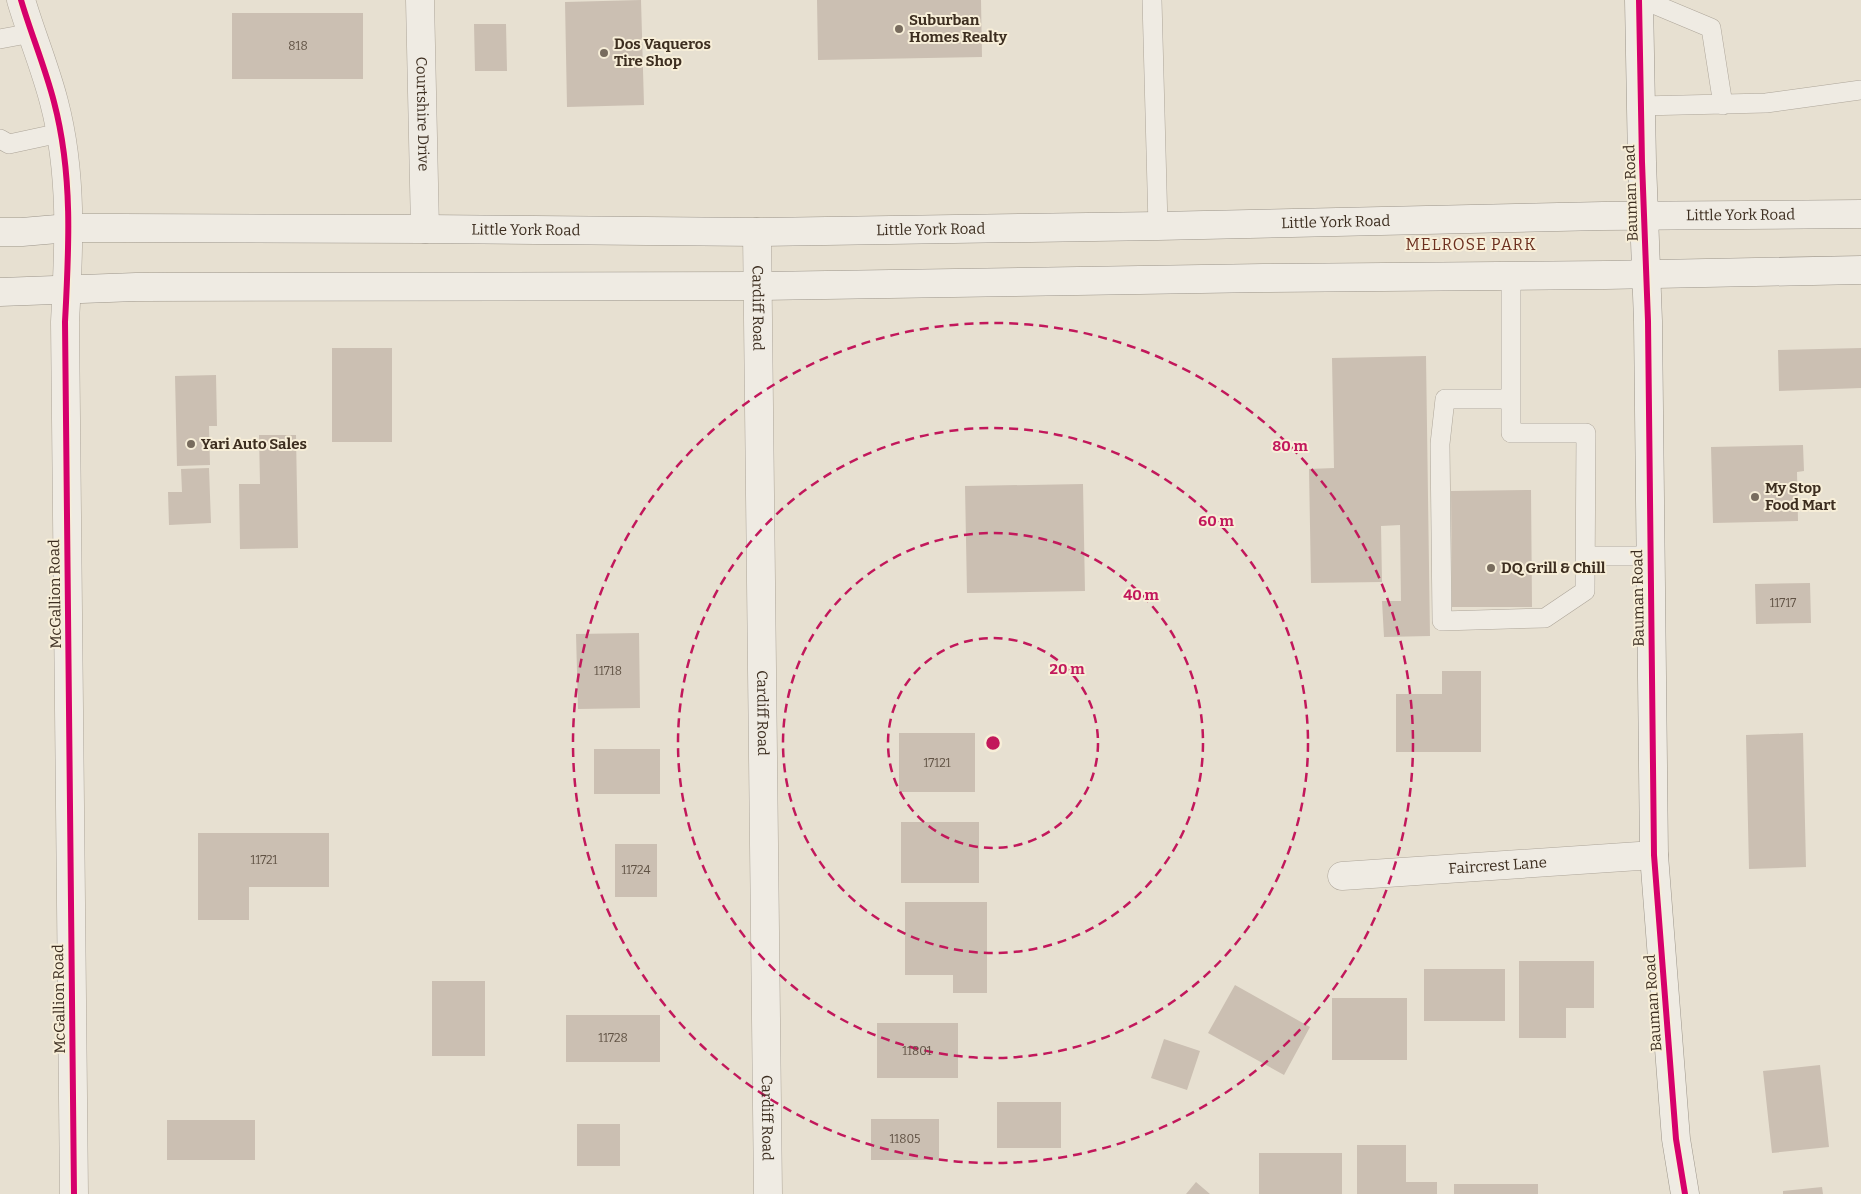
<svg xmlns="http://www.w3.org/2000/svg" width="1861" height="1194" font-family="Bitter,serif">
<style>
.building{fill:#cbbfb2}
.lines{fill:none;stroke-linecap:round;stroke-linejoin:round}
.lane-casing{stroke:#ada599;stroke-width:20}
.street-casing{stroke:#ada599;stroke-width:29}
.secondary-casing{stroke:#9c958a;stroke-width:29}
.lane{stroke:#efebe3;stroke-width:19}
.street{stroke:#efebe3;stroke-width:28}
.secondary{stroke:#efebe3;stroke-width:28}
.cycleway-casing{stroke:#f7eed8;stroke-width:9}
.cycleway{stroke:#d6006c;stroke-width:6}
.ring{fill:none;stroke:#c2185b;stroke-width:2.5;stroke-dasharray:9 6}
.poi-dot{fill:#786c5e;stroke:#f7eed8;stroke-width:2}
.labels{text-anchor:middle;stroke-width:4;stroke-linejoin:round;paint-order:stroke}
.number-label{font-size:12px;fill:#605244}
.poi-label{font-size:15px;font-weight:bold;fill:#3d2e20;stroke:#f7eed8;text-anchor:start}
.street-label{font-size:15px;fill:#3d2e20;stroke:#f7eed8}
.neighbourhood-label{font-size:16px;letter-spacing:1px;fill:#6b2e1e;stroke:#f7eed8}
.centre{fill:#c2185b;stroke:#f7eed8;stroke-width:2.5}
.ring-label{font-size:15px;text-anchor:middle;font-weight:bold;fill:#c2185b;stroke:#f7eed8;stroke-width:4;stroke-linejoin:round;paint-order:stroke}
</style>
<rect width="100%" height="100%" fill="#e7e0d1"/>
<!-- building -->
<path class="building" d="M641,0L644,105L567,107L565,2Z
M817,0H981L982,57L818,60Z
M232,13H363V79H232Z
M474,24H506L507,71H475Z
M332,348H392V442H332Z
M1861,348V388L1779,391L1778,350Z
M1426,356L1430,636L1384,637L1382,601H1401L1400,525L1381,526L1382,582L1311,583L1309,469L1334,468L1332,358Z
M216,375L217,426H209L210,465L177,466L175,376Z
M259,435H296L298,548L240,549L239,484H260Z
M1803,445L1804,471L1797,472L1798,521L1713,523L1711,447Z
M209,468L211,523L169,525L168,492H182L181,469Z
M1083,484L1085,591L967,593L965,486Z
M1531,490L1532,607H1452L1451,491Z
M1810,583L1811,623L1756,624L1755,584Z
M639,633L640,708L578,709L576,634Z
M1442,671H1481V752H1396V694H1442Z
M899,733H975V792H899Z
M1803,733L1806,867L1749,869L1746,735Z
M594,749H660V794H594Z
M901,822H979V883H901Z
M198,833H329V887H249V920H198Z
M615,844H657V897H615Z
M905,902H987V993H953V975H905Z
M1519,961H1594V1008H1566V1038H1519Z
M1424,969H1505V1021H1424Z
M432,981H485V1056H432Z
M1235,985L1310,1027L1284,1075L1208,1033Z
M1332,998H1407V1060H1332Z
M566,1015H660V1062H566Z
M877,1023H958V1078H877Z
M1164,1039L1200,1051L1187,1090L1151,1078Z
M1820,1065L1829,1147L1772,1153L1763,1071Z
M997,1102H1061V1148H997Z
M871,1119H939V1160H871Z
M167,1120H255V1160H167Z
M577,1124H620V1166H577Z
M1357,1145H1406V1182H1437V1194H1357Z
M1259,1153H1342V1194H1259Z
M1196,1182L1210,1194H1186Z
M1454,1184H1538V1194H1454Z
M1822,1187L1823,1194H1783V1191Z"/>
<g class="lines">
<!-- lane casing -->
<g class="lane-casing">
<path id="lane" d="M1152,0L1158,226
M1644,0L1711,28L1723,105
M0,39L32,33
M1641,106L1766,103L1861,90
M0,139L9,144L60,133
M1511,275C1511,328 1511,380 1511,433H1586L1585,591L1545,618L1442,621L1440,444L1445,399H1511
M1586,556H1650"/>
</g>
<!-- street casing -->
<g class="street-casing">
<g id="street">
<path d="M21,0C31,34 45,67 54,102C73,174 69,248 65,322L74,1194"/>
<path id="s1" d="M420,0L425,229"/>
<path id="s2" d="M757,232L768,1194"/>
<path id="s3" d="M1342,876L1654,855"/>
</g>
</g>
<!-- secondary casing -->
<g class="secondary-casing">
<g id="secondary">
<path d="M1639,0L1642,162L1648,321L1654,855L1676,1139L1685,1194"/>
<path id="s4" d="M0,232H22L69,228H119L425,229L757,232L1158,226L1603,216L1861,214"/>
<path d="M0,292L136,287L758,286L1263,278L1606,275L1861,270"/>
</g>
</g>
<!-- lane -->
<use href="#lane" class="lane"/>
<!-- street -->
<use href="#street" class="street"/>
<!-- secondary -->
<use href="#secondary" class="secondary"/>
<!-- cycleway casing -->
<g class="cycleway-casing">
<path id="cycleway" d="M21,0C31,34 45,67 54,102C73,174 69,248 65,322L74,1194
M1639,0L1642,162L1648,321L1654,855L1676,1139L1685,1194"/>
</g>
<!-- cycleway -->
<use href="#cycleway" class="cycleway"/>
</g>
<!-- distance rings -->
<g class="ring">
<circle cx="993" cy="743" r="105"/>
<circle cx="993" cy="743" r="210"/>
<circle cx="993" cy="743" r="315"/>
<circle cx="993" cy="743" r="420"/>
</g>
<!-- markers -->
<g class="poi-dot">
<circle cx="899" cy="29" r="5"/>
<circle cx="604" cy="53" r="5"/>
<circle cx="191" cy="444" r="5"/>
<circle cx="1755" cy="497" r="5"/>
<circle cx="1491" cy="568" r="5"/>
</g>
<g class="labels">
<!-- number labels -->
<g class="number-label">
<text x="298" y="50">818</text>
<text x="1783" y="607">11717</text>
<text x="608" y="675">11718</text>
<text x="937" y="767">17121</text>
<text x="264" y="864">11721</text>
<text x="636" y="874">11724</text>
<text x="613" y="1042">11728</text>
<text x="917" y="1055">11801</text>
<text x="905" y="1143">11805</text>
</g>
<!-- poi labels -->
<g class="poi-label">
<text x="909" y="25">Suburban<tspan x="909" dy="17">Homes Realty</tspan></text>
<text x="614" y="49">Dos Vaqueros<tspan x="614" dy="17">Tire Shop</tspan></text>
<text x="201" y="449">Yari Auto Sales</text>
<text x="1765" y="493">My Stop<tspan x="1765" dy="17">Food Mart</tspan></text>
<text x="1501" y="573">DQ Grill &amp; Chill</text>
</g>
<!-- street labels -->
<g class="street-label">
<text dy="5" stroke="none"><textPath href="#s1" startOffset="114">Courtshire Drive</textPath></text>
<text transform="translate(1631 193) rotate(-92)" y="5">Bauman Road</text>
<text dy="5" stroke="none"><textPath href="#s4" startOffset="1741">Little York Road</textPath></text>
<text dy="5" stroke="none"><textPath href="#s4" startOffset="1336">Little York Road</textPath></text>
<text dy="5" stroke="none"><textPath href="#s4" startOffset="526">Little York Road</textPath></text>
<text dy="5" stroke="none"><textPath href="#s4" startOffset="931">Little York Road</textPath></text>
<text dy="5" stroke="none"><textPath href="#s2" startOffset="76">Cardiff Road</textPath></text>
<text transform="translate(55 594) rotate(-91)" y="5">McGallion Road</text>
<text transform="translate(1638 598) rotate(-91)" y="5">Bauman Road</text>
<text dy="5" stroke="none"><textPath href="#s2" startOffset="481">Cardiff Road</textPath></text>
<text dy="5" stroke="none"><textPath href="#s3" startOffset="156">Faircrest Lane</textPath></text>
<text transform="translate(59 999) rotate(-91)" y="5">McGallion Road</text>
<text transform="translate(1653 1003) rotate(-94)" y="5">Bauman Road</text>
<text dy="5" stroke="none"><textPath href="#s2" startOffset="886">Cardiff Road</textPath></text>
</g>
<!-- neighbourhood labels -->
<g class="neighbourhood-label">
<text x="1471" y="250">MELROSE PARK</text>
</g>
</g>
<circle cx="993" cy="743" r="8" class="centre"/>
<g class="ring-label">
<text x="1290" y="451">80 m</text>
<text x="1216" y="526">60 m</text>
<text x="1141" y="600">40 m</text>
<text x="1067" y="674">20 m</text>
</g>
</svg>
